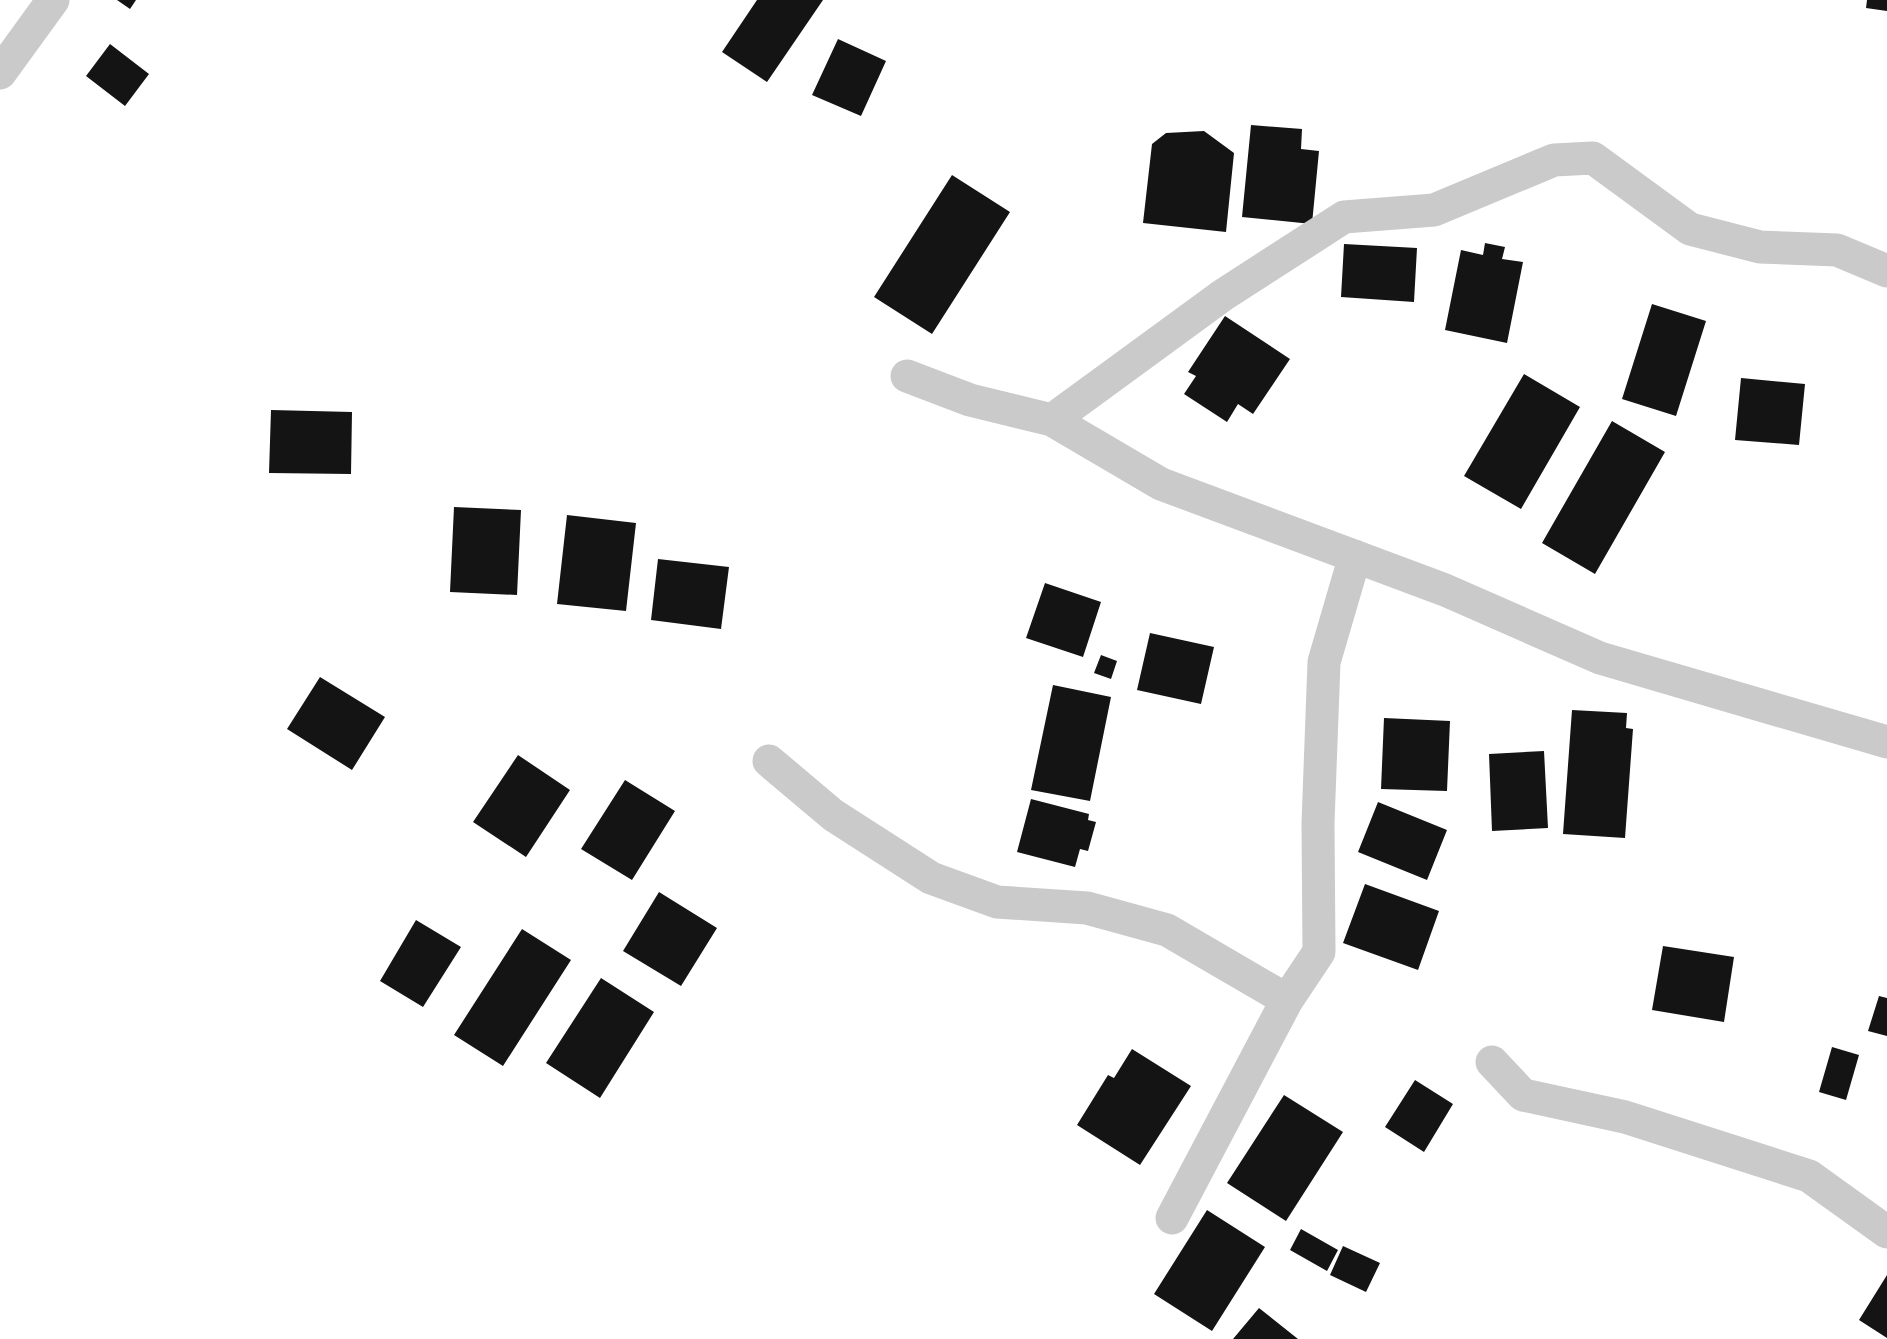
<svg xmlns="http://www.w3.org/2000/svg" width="1887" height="1339" font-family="Raleway,sans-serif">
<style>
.building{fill:#141414}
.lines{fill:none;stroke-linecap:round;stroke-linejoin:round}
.minor{stroke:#cacaca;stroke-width:33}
</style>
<rect width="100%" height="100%" fill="#fff"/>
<!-- building -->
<path class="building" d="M117,0H136L130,9Z
M757,0H823L767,82L722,52Z
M1867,0H1887V11L1866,8Z
M838,39L886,61L861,116L812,95Z
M110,44L149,74L125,106L86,76Z
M1251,125L1302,129L1301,149L1319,151L1312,224L1242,217Z
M1204,131L1234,153L1226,232L1143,223L1152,144L1166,133Z
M952,175L1010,212L932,334L874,297Z
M1485,243L1505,247L1502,259L1523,262L1507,343L1445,330L1461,250L1483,255Z
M1344,244L1417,248L1414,302L1341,297Z
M1652,304L1706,321L1676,416L1622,399Z
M1225,316L1290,359L1253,414L1238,404L1227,422L1184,394L1196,376L1188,372Z
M1524,374L1580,407L1521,509L1464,476Z
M1741,378L1805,384L1799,445L1735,440Z
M271,410L352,412L351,474L269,473Z
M1612,421L1665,452L1595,574L1542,543Z
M454,507L521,510L517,595L450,592Z
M567,515L636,523L626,611L557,604Z
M658,559L729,567L721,629L651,620Z
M1045,583L1101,602L1083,657L1026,638Z
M1150,633L1214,647L1201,704L1137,690Z
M1101,655L1117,661L1111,679L1094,673Z
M320,677L385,717L352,770L287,729Z
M1053,685L1111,697L1090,801L1031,790Z
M1572,710L1627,713L1626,728L1633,729L1625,838L1563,834Z
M1384,718L1450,721L1447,791L1381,789Z
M1544,751L1548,828L1492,831L1489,754Z
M518,755L570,790L526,857L473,822Z
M625,780L675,811L632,880L581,849Z
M1031,799L1089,814L1088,820L1096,822L1088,851L1080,849L1075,867L1017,852Z
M1378,802L1447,830L1427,880L1358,852Z
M1365,884L1439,911L1418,970L1343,943Z
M659,892L717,928L681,986L623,951Z
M416,920L461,947L423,1007L380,981Z
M522,929L571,960L503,1066L454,1035Z
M1663,946L1734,957L1724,1022L1652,1010Z
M601,978L654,1012L600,1098L546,1063Z
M1879,996L1887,998V1036L1868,1031Z
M1832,1047L1859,1055L1846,1100L1819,1092Z
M1132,1049L1191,1086L1140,1165L1077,1125L1108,1075L1114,1078Z
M1415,1080L1453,1104L1424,1152L1385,1127Z
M1284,1095L1343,1132L1286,1221L1227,1183Z
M1207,1210L1265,1247L1212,1331L1154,1294Z
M1301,1229L1338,1250L1327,1271L1290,1250Z
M1343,1246L1380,1263L1366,1292L1330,1275Z
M1887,1275V1338L1859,1320Z
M1259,1308L1298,1339H1233Z"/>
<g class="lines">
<!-- minor -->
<path class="minor" d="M0,73L53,0
M907,376L970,400L1052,420L1161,484L1445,590L1600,658L1887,742
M1052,420L1223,295L1344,217L1434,210L1554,160L1593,158L1690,229L1760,247L1837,250L1887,271
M769,761L833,815L931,878L997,902L1087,908L1167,930L1287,1000
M1492,1062L1523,1095L1625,1117L1809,1176L1887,1232
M1172,1218L1287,1000L1319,952L1318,823L1324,662L1355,556"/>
</g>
</svg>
